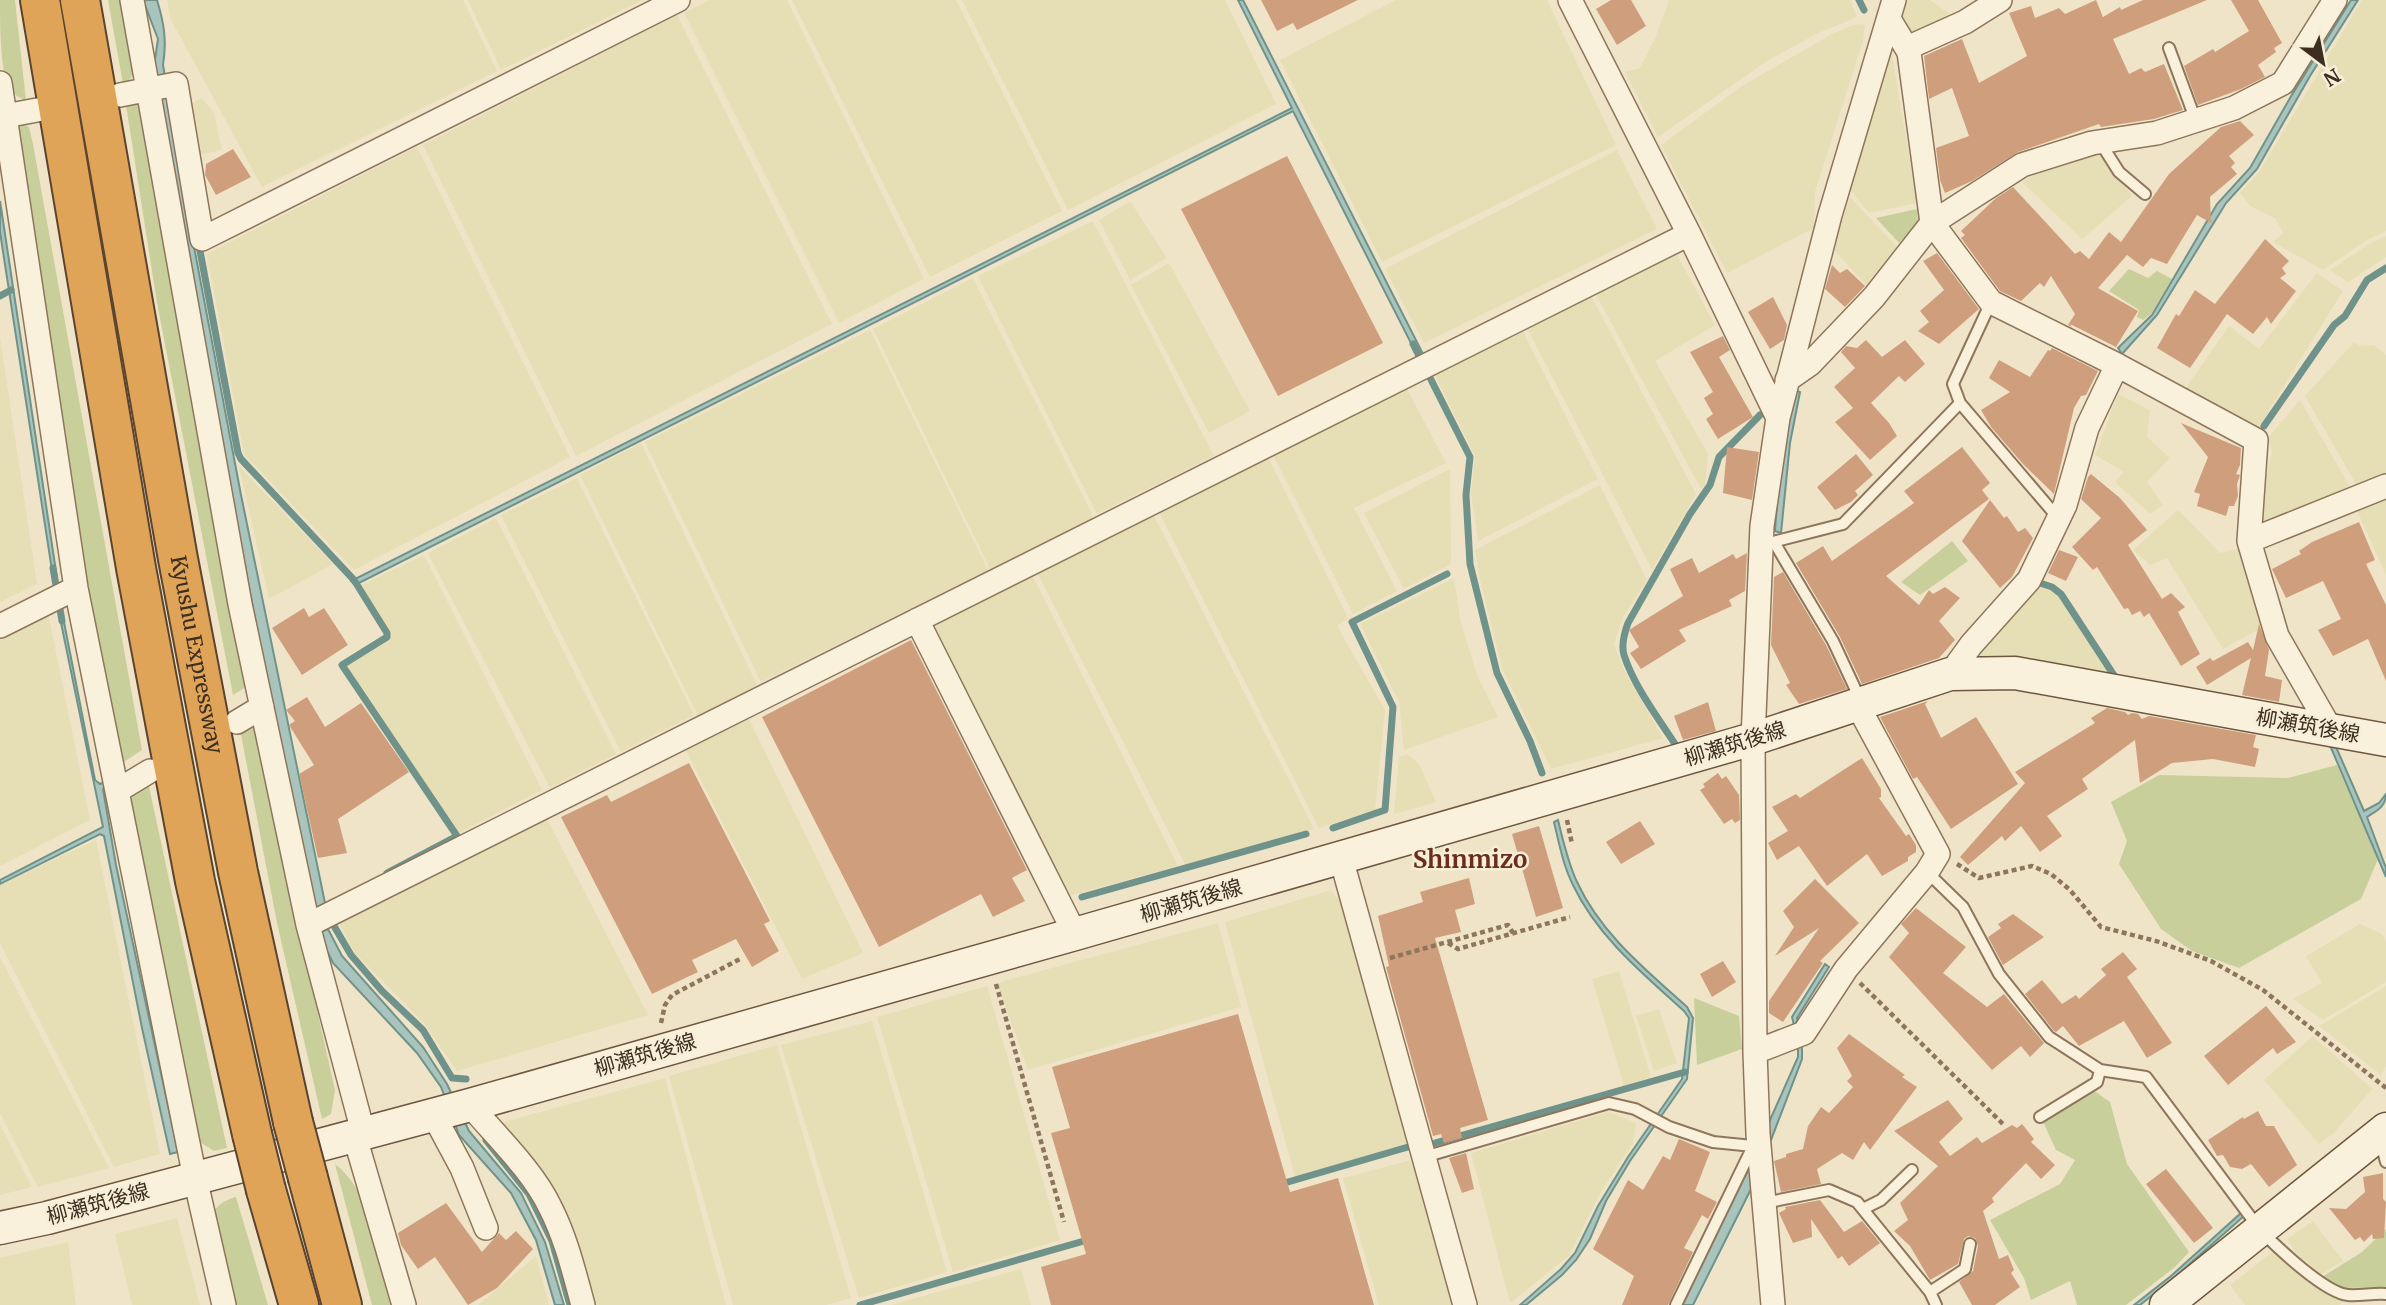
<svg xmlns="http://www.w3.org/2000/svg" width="2386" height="1305" font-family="Merriweather,'Noto Sans JP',serif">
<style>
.farmland{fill:#e6deb5}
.green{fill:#c9cf9b}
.water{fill:#a9c4bc;stroke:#6f938a;stroke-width:2}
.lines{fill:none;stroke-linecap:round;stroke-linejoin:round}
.stream{stroke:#6f938a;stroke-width:7}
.building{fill:#cf9f7d}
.lane-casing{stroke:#8d765c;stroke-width:14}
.street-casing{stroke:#8d765c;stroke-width:26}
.secondary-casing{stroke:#6f573f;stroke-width:35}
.highway-casing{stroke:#5b4430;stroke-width:42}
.path{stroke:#8d765c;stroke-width:4.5;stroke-dasharray:5 3.5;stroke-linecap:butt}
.lane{stroke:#faf1dc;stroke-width:10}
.street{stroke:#faf1dc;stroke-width:23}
.secondary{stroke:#faf1dc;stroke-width:32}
.highway{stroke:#e0a458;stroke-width:38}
.highway-bridge-casing{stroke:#5b4430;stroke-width:42;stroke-linecap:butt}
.highway-bridge{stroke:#e0a458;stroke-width:38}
.labels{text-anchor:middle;stroke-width:5;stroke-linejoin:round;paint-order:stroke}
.street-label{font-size:21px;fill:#3d2e20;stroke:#f7eed8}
.quarter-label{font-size:24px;font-weight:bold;fill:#6b2e1e;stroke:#f7eed8}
</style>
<rect width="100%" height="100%" fill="#f0e4c8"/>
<!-- farmland -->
<path class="farmland" d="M167,0H463L497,71L262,187L171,20Z
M468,0H643L501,70Z
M709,0H787L924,279L839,323L684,13Z
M792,0H956L1062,211L930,277Z
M962,0H1225L1276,104L1068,210Z
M1396,0H1547L1616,145L1382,262L1280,60Z
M1669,0H1850L1857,17L1818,33L1767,61L1658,137L1625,72L1640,68L1656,36Z
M1900,0H1930L1954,17L1914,39L1896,15Z
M2362,0H2386V231L2367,240L2323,270L2273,242L2283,233L2275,218L2250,206L2240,193L2259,172Z
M677,15L832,324L576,456L423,145Z
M1865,24L1863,41L1815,192L1814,228L1727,273L1661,145L1742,86L1834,33L1853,25Z
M1886,37L1892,55L1917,203L1869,213L1850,189Z
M202,98L214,113L222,150L198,155L187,106Z
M417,147L570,457L354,570L244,454L207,254Z
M1617,150L1657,229L1424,343L1385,269Z
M2100,154L2132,196L2082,239L2022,182L2052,164Z
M1850,197L1897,247L1866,285L1833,249Z
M1130,201L1167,258L1130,280L1099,220Z
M1093,221L1214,456L1097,514L978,276Z
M2386,236V257L2348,282L2330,270L2367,245Z
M1674,249L1715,325L1655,361L1708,454L1705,485L1701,489L1594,291Z
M1169,263L1250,411L1209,433L1131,285Z
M2317,273L2343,291L2259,426L2185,389L2229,326L2259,349Z
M973,278L1094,518L990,569L873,329Z
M1590,294L1696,494L1652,570L1526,326Z
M870,330L988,570L761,682L645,442Z
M1523,332L1598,479L1478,541L1471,493L1475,456L1434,374Z
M0,337L37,584L0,602Z
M2354,342L2360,346L2374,345L2386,355V478L2359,489L2305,396Z
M1405,385L1446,463L1354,508L1397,591L1353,614L1273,455Z
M2118,394L2150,410L2147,437L2170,458L2147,482L2163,505L2150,514L2115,482L2124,472L2095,455Z
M2300,400L2353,492L2265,530L2261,519L2264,486L2272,452L2268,438Z
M641,443L757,685L698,716L580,475Z
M1268,457L1348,618L1337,626L1385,710L1375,810L1319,828L1159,512Z
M239,466L333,564L269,599Z
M1450,469L1451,564L1404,589L1364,513Z
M577,478L694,715L621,752L501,515Z
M1600,485L1647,580L1623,617L1614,644L1625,672L1663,738L1551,769L1502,668L1480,580L1475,550Z
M2386,491V575L2354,504Z
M2178,510L2220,553L2243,547L2261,628L2223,649L2167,558L2150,565L2133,550Z
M1154,516L1314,829L1186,866L1037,572Z
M496,518L616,754L550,788L428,553Z
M424,555L542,790L459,833L346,665L389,638V631L361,585Z
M1032,575L1178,866L1068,896L929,624Z
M1454,578L1461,624L1478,677L1498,717L1404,750L1399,702L1360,624Z
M2038,586L2057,594L2110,676L1982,664L1973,652Z
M48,613L90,820L0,866V634Z
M748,717L863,953L802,979L685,749Z
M1407,754L1419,764L1436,802L1394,814L1399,757Z
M546,817L648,1015L457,1071L424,1023L354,952L338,921Z
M96,840L160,1154L114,1167L0,943V885Z
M1331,890L1344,906L1408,1143L1295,1177L1225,922Z
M1218,923L1241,1007L1028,1070L998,985L1004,981Z
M2360,924L2382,934L2386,942V982L2323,1020L2293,999L2322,983L2306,956Z
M0,957L109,1168L38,1187L0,1113Z
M1619,971L1651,1077L1624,1086L1592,979Z
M987,986L1060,1240L953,1272L877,1017Z
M2386,986V1066L2381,1075L2319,1026Z
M1659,1009L1677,1063L1654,1071L1636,1016Z
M872,1021L947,1272L859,1298L781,1045Z
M2313,1036L2372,1089L2334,1133L2319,1144L2264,1080Z
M777,1045L851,1298L826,1305H733L669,1076Z
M665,1078L726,1305H587L496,1124Z
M1608,1112L1636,1123L1633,1143L1598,1197L1569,1256L1510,1303L1471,1153Z
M0,1124L32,1187L0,1195Z
M1411,1160L1455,1305H1379L1343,1178Z
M177,1218L200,1305H132L115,1234Z
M2313,1221L2343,1261L2320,1275L2295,1251L2287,1239Z
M68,1242L76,1305H0V1258Z
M2274,1251L2324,1289L2347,1299L2339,1305H2245L2230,1285Z
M536,1256L549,1305H478Z
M1021,1269L1031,1305H891Z"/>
<!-- green -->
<path class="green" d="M0,0H15L26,101C21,98 12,94 9,88C0,70 0,23 0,0Z
M108,0H122L133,73L129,82L123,84Z
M145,103L254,682L233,695L157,303L126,105Z
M21,123L29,127L33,144L142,750L119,765L102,680L13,132Z
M1917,209L1918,223L1899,243L1876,218Z
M2129,269L2148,278L2157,271L2172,279L2151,314L2143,320L2137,317L2139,310L2109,291Z
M1952,541L1968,561L1920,595L1901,582Z
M251,719L266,756L319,993L317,1010L335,1090L331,1114L322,1119L277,923L239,724Z
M2337,765L2378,859L2361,899L2239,968L2192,951L2161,929L2119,864L2127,841L2111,802L2159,775L2288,778Z
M148,782L227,1148L214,1151L197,1140L128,795Z
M1694,998L1739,1016L1742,1049L1697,1065Z
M2093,1090L2110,1102L2127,1164L2189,1252L2175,1267L2126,1305H2077L2070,1281L2031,1300L2024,1278L1990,1220L2060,1184L2075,1160L2056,1150L2043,1122Z
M335,1164C372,1192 381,1260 394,1305H372Z
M236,1197L268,1305H232C228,1291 208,1233 209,1223C211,1208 224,1200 236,1197Z
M2386,1229V1287L2344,1288L2322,1277L2362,1252Z"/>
<!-- water -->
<path class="water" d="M143,0H157C164,23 167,41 163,65L195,252L241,495L325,903L311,912L156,100L154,66L158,39Z
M1238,0H1243L1422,352L1416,353L1293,111L355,585L351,581L1292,108Z
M2351,0H2358L2310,76L2257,169L2226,203L2157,315L2122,354L2118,348L2152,315L2217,204L2250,168L2290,98Z
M0,201L57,578L53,577L0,232Z
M1795,390L1800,392L1790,443L1781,533L1775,531C1778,483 1785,437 1795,390Z
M62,612L95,780L100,784L104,782L106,786L103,789L116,865L178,1152L170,1154L142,1028L104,836L100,834L0,884V880L103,827L59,613Z
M2333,740L2364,811L2379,803L2386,794C2386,807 2376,811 2367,817L2386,868V877L2329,743Z
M1558,820C1563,841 1568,863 1577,882C1601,934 1646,970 1687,1007L1693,1018L1687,1079L1630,1161L1606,1201L1590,1239L1576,1260L1562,1275L1526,1305H1520L1561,1269L1575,1253L1598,1206L1628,1157L1682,1079L1689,1018L1684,1011C1643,974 1597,936 1573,885C1563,865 1559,843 1554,822Z
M328,929L342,956L423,1047L447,1084L469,1131L521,1193L545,1242L564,1305H555L536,1240L511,1193L459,1135L441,1087L417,1053L333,963L318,933Z
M1825,964L1829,967L1797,1018L1802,1049V1059L1756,1179L1693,1305H1680L1747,1172L1798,1057V1042L1792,1017Z
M2241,1213L2244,1216L2174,1278L2140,1305H2134L2171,1276Z"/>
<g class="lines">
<!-- stream -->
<path class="stream" d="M1859,0L1864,10
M200,251L238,453L241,459L354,580L387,633V637L342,665L457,836L387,873
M0,296L11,290
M1413,344L1470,457L1466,495L1470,564L1497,673L1530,741L1542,773
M2264,426L2334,325L2345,316L2367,280L2386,268
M53,568L62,621
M2034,581L2052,587L2061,594L2117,680
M1679,750C1661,722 1634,687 1624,655C1621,645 1624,634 1628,623L1690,514L1710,485L1719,457L1760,415
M1333,828L1385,810L1393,707L1352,622L1447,574
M1082,897L1306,834
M334,926L351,955L382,991L423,1030L452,1078L466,1079
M486,1140L529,1194L552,1241L570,1305
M1435,1143L1685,1072
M1281,1184L1408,1147
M860,1305L1091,1239"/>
</g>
<!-- building -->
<path class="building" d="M1261,0H1358L1297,30L1293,23L1277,31Z
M1611,0H1631L1646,26L1617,45L1596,9Z
M2096,0L2103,17L2120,7L2121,10L2143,0H2207L2113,39L2129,74L2141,68L2145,72L2164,64L2183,110L2154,119L2101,127L2099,124L2018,152L1972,181L1945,193L1940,180L1936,148L1969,136L1952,88L1929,99L1924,56L1962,39L1979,83L2027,56L2009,13L2031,6L2035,18L2059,8L2065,14Z
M2231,0H2258L2282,43L2274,48L2276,52L2258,65L2265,77L2241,89L2198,105L2184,66L2213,49L2215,52L2249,31Z
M2240,121L2254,135L2229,156L2235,163L2231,167L2237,174L2210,197L2211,223L2197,215L2167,264L2151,258L2143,267L2127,255L2098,288L2138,311L2116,347L2070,324L2072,327L2068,325L2075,314L2051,276L2044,287L2040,283L2021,301L2000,291L1961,238L1965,235L1961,231L1996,198L2013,187L2075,254L2080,251L2089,259L2109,232L2121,242L2169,174L2221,127Z
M233,149L251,177L216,195L205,175L206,164Z
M1287,156L1383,343L1278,396L1181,209Z
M2265,239L2289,261L2282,268L2286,274L2280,278L2296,291L2271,324L2267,317L2253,334L2227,314L2190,368L2157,348L2176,314L2179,316L2195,290L2215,304Z
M1937,253L1979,309L1939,344L1918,331L1929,322L1920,311L1944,290L1923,261Z
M1832,265L1840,273L1847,269L1865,286L1845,307L1825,289Z
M1773,297L1787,325L1784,340L1770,349L1748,312Z
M1723,336L1730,350L1719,357L1753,417L1718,439L1706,419L1713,414L1704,398L1713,392L1690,352Z
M1866,340L1882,357L1905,340L1925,364L1905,382L1899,376L1871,403L1889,423L1897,436L1870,460L1835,422L1853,408L1834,387L1855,368L1841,352L1846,346L1857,348Z
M2052,348L2098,371L2086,395L2081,396L2074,408L2054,494L2023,464L1991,427L1981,410L2010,392L1989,378L1999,360L2030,377L2048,350L2050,351Z
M2181,423L2241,448L2240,465L2236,474L2240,475L2237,484L2238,496L2234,506H2229L2226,516L2197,506L2200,494L2194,492L2208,457Z
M1727,447L1759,452L1752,500L1723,493Z
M1962,447L1990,483L1982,490L1989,499L1886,576L1919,605L1929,590L1933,594L1945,587L1960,598L1939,621L1955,640L1939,658L1862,684L1840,637L1796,563L1823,546L1832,561L1914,503L1904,491Z
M1856,454L1873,475L1855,491L1858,495L1851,502L1835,510L1817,487Z
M2091,474L2120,498L2147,530L2128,545L2162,599L2171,593L2185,607L2178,612L2200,654L2181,666L2149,613L2144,617L2140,611L2132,615L2128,608L2124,609L2097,567L2093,570L2072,547L2101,518L2081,499L2088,477Z
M1990,500L2004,518L2007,516L2018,532L2025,528L2033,538L2012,577L2000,588L1962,541Z
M2359,522L2375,560L2366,564L2386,605V681L2368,639L2333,656L2318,630L2341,619L2323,581L2286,598L2272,569L2301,554L2299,551L2312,542Z
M2059,550L2078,557L2066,581L2048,573Z
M1747,553L1745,591L1729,600L1732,606L1679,630L1686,641L1641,669L1630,653L1639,647L1629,630L1683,596L1670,569L1692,558L1699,573L1733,554L1736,559Z
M1783,572L1826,645L1847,689L1799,704L1786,685L1790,683L1771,645L1774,577Z
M304,608L309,617L324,608L348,645L302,675L272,628Z
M2259,624L2269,650L2265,676L2282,680L2279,702L2242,695L2251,658L2207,685L2196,667L2210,658L2213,661L2248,642L2253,650Z
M911,640L1027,870L1012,878L1025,901L993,917L981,894L879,947L762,717Z
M307,697L325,727L361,703L409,772L338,819L347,853L318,858L299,774L314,765L289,725L295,721L286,710Z
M1928,701L1925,704L1941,738L1976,717L2018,784L1951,829L1917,777L1913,779L1880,717Z
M1708,702L1716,731L1683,740L1674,716Z
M2107,708L2125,712L2128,715L2132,713L2138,714L2142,719L2149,716L2256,735L2253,747L2259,749L2255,767L2213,759L2172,763L2140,783L2135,740L2082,779L2088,789L2047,816L2062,836L2040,852L2021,826L2005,841L2002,836L1968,865L1960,857L2025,783L2015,772L2095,723L2091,718Z
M1862,758L1881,789V797L1879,798L1906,836L1909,834L1916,845V852L1908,857V861L1882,876L1867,854L1827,886L1799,846L1777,860L1768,843L1788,831L1772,807L1796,794L1800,798Z
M689,763L770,921L764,924L779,951L752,967L736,939L692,960L698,972L652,994L561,817L607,795L611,802Z
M1718,773L1722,779L1726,776L1739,795L1740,820L1735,823L1732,819L1724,824L1700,790L1705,787L1703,784Z
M1640,821L1655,844L1621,864L1606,842Z
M1539,826L1563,908L1536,917L1512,834Z
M1469,878L1475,904L1455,910L1461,932L1435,938L1488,1120L1460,1128L1462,1138L1444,1143L1441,1134L1433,1136L1386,967L1389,966L1378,916L1423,902L1420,892Z
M1815,879L1859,923L1820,961L1823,963L1783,1022L1769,1013V1001L1819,928L1775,956L1794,927L1783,911Z
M1916,908L1966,947L1943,973L1987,1007L2004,994L2044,1043L2030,1057L2021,1046L1992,1070L1889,957L1909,933L1901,924Z
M2013,914L2044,937L2003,965L1988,937L2001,928L1998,924Z
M2123,952L2137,969L2127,977L2172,1043L2147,1058L2124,1021L2079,1046L2063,1026L2056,1032L2054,1031L2025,994L2042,980L2062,1004L2076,995L2079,999L2106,975L2101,969Z
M1723,961L1736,982L1712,997L1700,974Z
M2266,1006L2296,1042L2277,1054L2273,1048L2228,1085L2204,1056Z
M1238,1014L1290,1192L1338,1178L1374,1305H1051L1041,1267L1086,1254L1051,1133L1070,1128L1052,1067Z
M1849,1034L1905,1075L1902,1077L1917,1087L1870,1150L1864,1142L1853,1160L1842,1153L1817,1169L1821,1184L1781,1192L1774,1161L1786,1157V1154L1803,1149L1808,1126L1821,1107L1829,1113L1853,1087L1847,1081L1852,1076L1837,1048Z
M1948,1100L1963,1119L1939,1142L1950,1156L1977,1137L1982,1143L2012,1125L2017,1128L2022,1124L2034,1139L2031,1142L2055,1165L2041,1179L2026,1163L1992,1198L1994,1202L1983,1211L1999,1259L2008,1255L2014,1270L2011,1273L2020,1287L1995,1305H1972L1959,1282L1973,1271L1978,1246L1975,1238L1968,1236L1964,1239L1958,1264L1930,1280L1910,1246L1894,1231L1908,1220L1900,1203L1938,1166L1894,1131Z
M2258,1111L2266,1126H2274L2297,1165L2269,1187L2251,1164L2242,1169L2230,1167L2223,1155L2217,1156L2208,1140L2243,1117L2244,1119Z
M1679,1139L1710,1152L1695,1191L1717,1202L1708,1219L1702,1215L1684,1248L1693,1252L1668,1305H1622L1634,1276L1593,1249L1628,1180L1643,1190L1663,1156L1670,1160Z
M1466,1153L1474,1189L1462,1193L1449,1158Z
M2166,1169L2213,1228L2194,1243L2146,1184Z
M2383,1173V1199L2386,1202L2384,1238L2373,1239L2372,1234L2364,1242L2360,1237L2355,1240L2329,1208L2346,1209L2365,1192L2363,1177Z
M1820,1200L1844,1232L1862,1221L1880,1243L1849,1266L1842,1256L1838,1259L1811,1219L1812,1237L1793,1243L1779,1213L1786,1209L1785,1207Z
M446,1203L482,1252L499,1233L506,1240L516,1231L533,1249L497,1288L468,1305L435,1257L418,1269L401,1245L398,1233Z"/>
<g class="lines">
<!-- lane casing -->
<g class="lane-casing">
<path id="lane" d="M2169,48L2196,121
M2100,142L2119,172L2145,194
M1991,302L1953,384L1960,403L2059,519
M1774,542L1833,641L1860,699
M1761,545L1843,524L1960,403
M1927,872L1963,907L1999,974L2049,1037L2100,1070L2146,1077L2261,1231C2278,1248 2325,1293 2348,1295C2360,1296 2373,1293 2386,1294
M2040,1117L2097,1082L2100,1070
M2380,1139L2386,1162
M1424,1157L1609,1103L1635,1109L1669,1127L1713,1142L1753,1146
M1764,1203L1829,1190L1857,1202L1930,1292L1936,1305
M1863,1209L1881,1200L1912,1170
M1930,1292L1965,1269L1970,1244
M1676,1305L1754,1144"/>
</g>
<!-- street casing -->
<g class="street-casing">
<path id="street" d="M132,0L240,604L308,925L363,1132
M1570,0L1689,234L1778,418
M1889,19L1909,52L1932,223L1991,302L2117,365L2256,440L2249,541L2277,636L2331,730
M1907,48L1965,22L2000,0
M0,83L76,588L195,1178L224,1305
M120,95L176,84L202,239L678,0
M5,116L37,110
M1787,380L1810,364L1874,297L1932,223L2022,165L2092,143L2157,133L2234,108L2283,83L2335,0
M2249,541L2386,486
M917,620L1075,934
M0,626L76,588
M1950,674L1971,645L2029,580L2065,505L2087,428L2117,365
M237,722L262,707
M117,791L150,771
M1341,858L1465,1305
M308,925L1689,234
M1755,1052L1804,1033L1846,969L1927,872L1938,854L1858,706
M470,1105C496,1136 533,1171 550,1207C566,1238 574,1272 583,1305
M433,1114L462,1168L486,1228
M354,1134L404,1305
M1773,1305L1758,1134L1755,1052L1753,739L1762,526L1778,418L1830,215L1894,0"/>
</g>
<!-- secondary casing -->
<g class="secondary-casing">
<path id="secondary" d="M0,1228L47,1218L470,1105L1075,934L1753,739L1950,674L2015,673L2386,740
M2166,1305L2386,1129"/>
</g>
<!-- highway casing -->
<g class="highway-casing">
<g id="highway">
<path d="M40,0L136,568L195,881L252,1134"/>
<path id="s1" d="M80,0L178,559L238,872L293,1122"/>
<path d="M308,1178L342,1305"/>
<path d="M266,1190L299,1305"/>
</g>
</g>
<!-- path -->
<path class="path" d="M1567,820L1572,844
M1957,864L1979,878L2032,866L2051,874L2070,890L2101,927L2156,941L2211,961L2263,990L2386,1088
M1448,943L1458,949L1570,917
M1390,958L1508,925L1513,933
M1860,983L2004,1125
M996,984L1064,1222
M661,1023L665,1005L672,995L740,959"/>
<!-- lane -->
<use href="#lane" class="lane"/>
<!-- street -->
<use href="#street" class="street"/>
<!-- secondary -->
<use href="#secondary" class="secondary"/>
<!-- highway -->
<use href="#highway" class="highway"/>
<!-- highway-bridge casing -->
<g class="highway-bridge-casing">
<path id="highway-bridge" d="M293,1122L308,1178
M252,1134L266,1190"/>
</g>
<!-- highway-bridge -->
<use href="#highway-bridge" class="highway-bridge"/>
</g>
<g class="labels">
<!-- street labels -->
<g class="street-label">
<text dy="7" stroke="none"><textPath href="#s1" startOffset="665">Kyushu Expressway</textPath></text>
<text transform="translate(2308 726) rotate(10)" y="7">柳瀬筑後線</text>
<text transform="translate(1735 744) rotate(-17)" y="7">柳瀬筑後線</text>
<text transform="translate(1191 901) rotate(-16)" y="7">柳瀬筑後線</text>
<text transform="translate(645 1055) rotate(-16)" y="7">柳瀬筑後線</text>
<text transform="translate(98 1204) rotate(-15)" y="7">柳瀬筑後線</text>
</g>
<!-- quarter labels -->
<g class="quarter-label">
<text x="1470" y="868">Shinmizo</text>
</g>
</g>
<!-- north arrow -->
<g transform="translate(2323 63) rotate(148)" stroke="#f7eed8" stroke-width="5" paint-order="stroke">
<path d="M0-5L12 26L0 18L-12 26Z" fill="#3d2e20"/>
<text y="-10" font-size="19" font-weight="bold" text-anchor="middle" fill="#3d2e20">N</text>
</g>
</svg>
